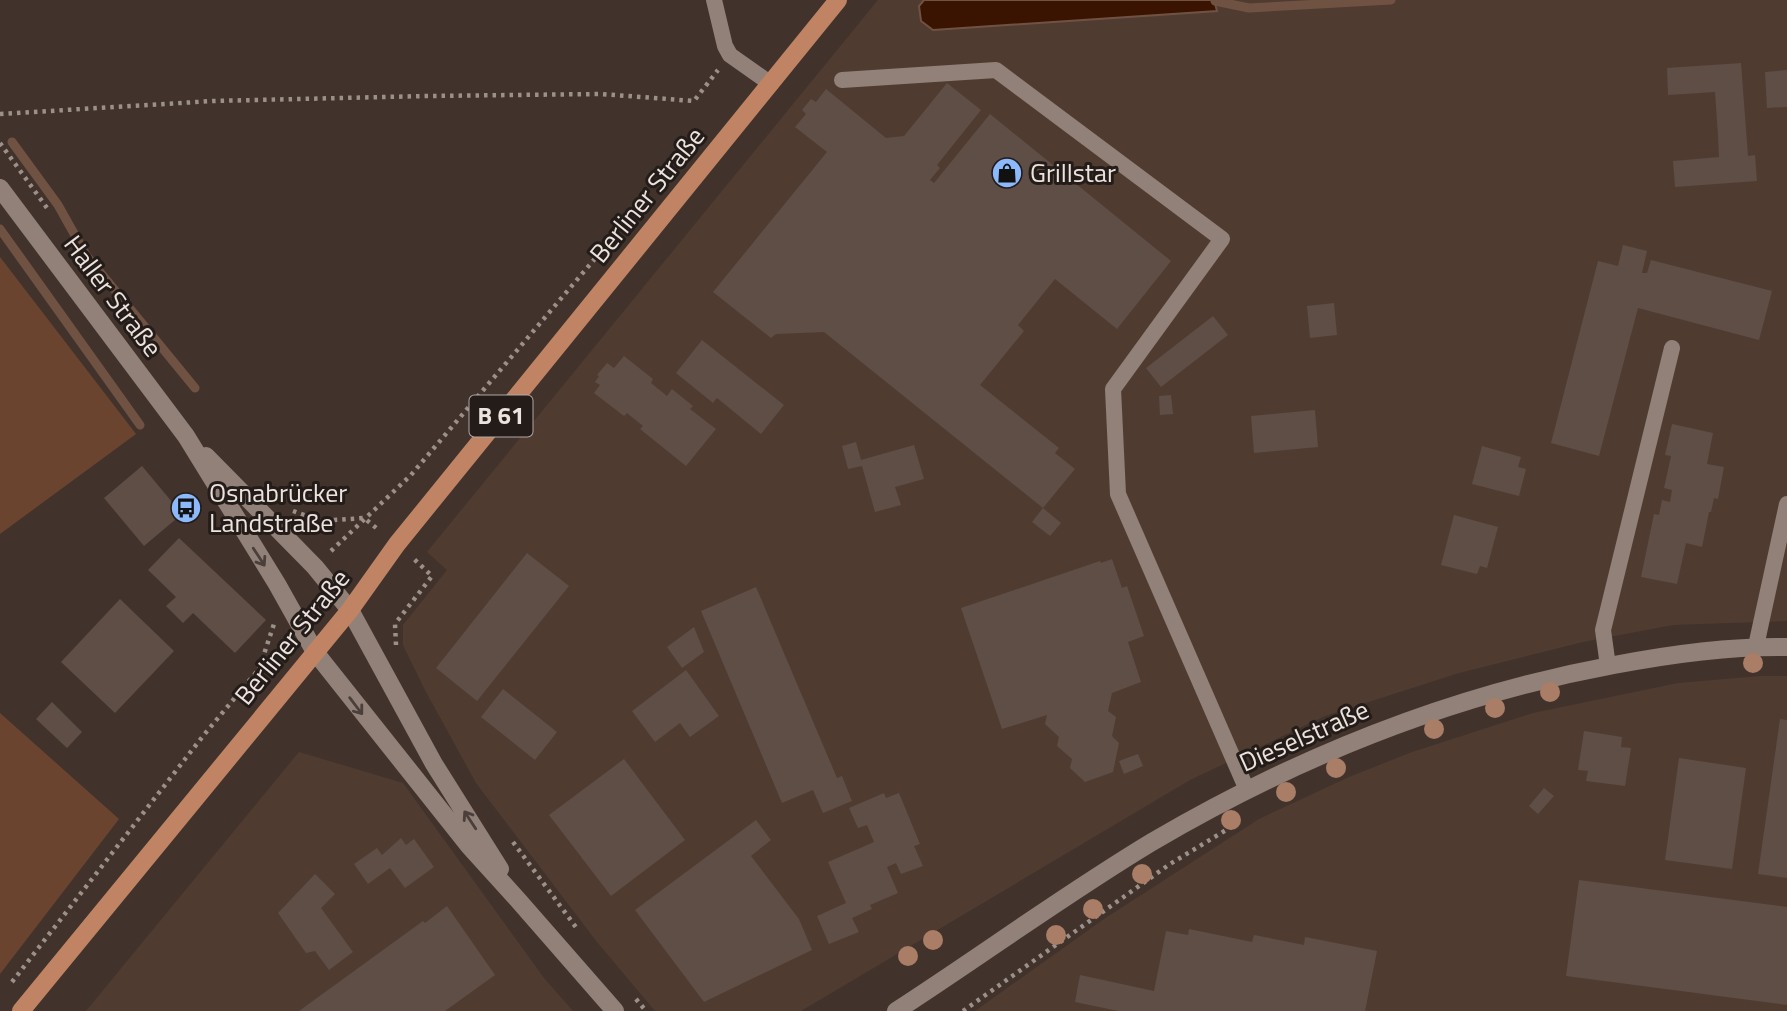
<svg xmlns="http://www.w3.org/2000/svg" width="1787" height="1011" font-family="'Titillium Web',sans-serif">
<style>
.built{fill:#503b30}
.green{fill:#6b442f}
.water{fill:#3a1400;stroke:#705243;stroke-width:2}
.lines{fill:none;stroke-linecap:round;stroke-linejoin:round}
.stream{stroke:#705243;stroke-width:9}
.building{fill:#5e4e46}
.path{stroke:#9c908a;stroke-width:4.5;stroke-dasharray:3.5 5;stroke-linecap:butt}
.service{stroke:#928178;stroke-width:16}
.minor{stroke:#928178;stroke-width:18}
.tertiary{stroke:#928178;stroke-width:18}
.primary{stroke:#c08464;stroke-width:18}
.tree{fill:#a97d66}
.oneway{stroke:#4a3f3a}
.labels{text-anchor:middle;stroke-width:6;stroke-linejoin:round;paint-order:stroke}
.shield{fill:#231c19;stroke:#b0a7a3;stroke-width:2}
.shield-label{font-size:24px;font-weight:bold;fill:#ede3de}
.poi-label{font-size:26px;fill:#ede3de;stroke:#231c19;text-anchor:start}
.street-label{font-size:26px;fill:#ede3de;stroke:#231c19}
</style>
<rect width="100%" height="100%" fill="#41332b"/>
<!-- built -->
<path class="built" d="M878,0H1787V621L1673,625L1583,642L1459,673L1325,716L1190,780L801,1011H655L597,942L476,783L425,690L403,645V625L447,570L427,552Z
M1761,676H1787V1011H975L1104,919L1259,819L1349,777L1412,752L1533,713L1678,683Z
M299,752L403,783L544,978L573,1011H86Z"/>
<!-- green -->
<path class="green" d="M0,257L136,434L0,534Z
M0,713L119,819L0,974Z"/>
<!-- water -->
<path class="water" d="M924,0H1214L1217,11L933,30L921,21L919,6Z"/>
<g class="lines">
<!-- stream -->
<path class="stream" d="M1215,1L1249,8L1391,0
M12,142L58,205L86,255L195,388
M0,229L140,425"/>
</g>
<!-- building -->
<path class="building" d="M1741,63L1748,156L1755,155L1757,181L1675,187L1673,161L1719,157L1718,135L1715,92L1668,95L1667,68Z
M1787,70V107L1767,108L1765,72Z
M947,83L981,110L937,165L940,168L930,180L934,183L990,114L1171,261L1117,329L1055,279L1018,325L1024,331L980,385L1059,448L1055,453L1075,469L1043,508L824,332L776,334L771,338L713,292L827,152L795,127L806,114L802,110L811,99L816,102L826,89L886,138L904,136Z
M1623,245L1647,251L1642,273H1647L1651,260L1772,291L1759,340L1638,308L1599,456L1551,443L1598,261L1618,266Z
M1334,303L1337,335L1310,338L1307,306Z
M1213,316L1228,335L1161,387L1146,368Z
M702,340L784,405L761,434L717,398L713,403L676,373Z
M624,356L653,379L651,383L667,396L672,389L693,406L690,409L716,429L686,466L640,429L643,426L627,413L624,416L594,393L600,385L595,382L599,376L597,375L607,363L614,368Z
M1171,395L1173,414L1160,415L1159,396Z
M1315,410L1318,447L1254,453L1251,416Z
M1672,424L1713,433L1707,464L1724,467L1718,499L1714,498L1711,512H1709L1702,547L1686,543L1677,584L1641,577L1654,514L1659,515L1662,500L1670,502L1672,490L1664,488L1671,456L1665,455Z
M856,442L861,460L914,445L924,479L895,487L901,505L875,512L862,466L848,469L842,446Z
M1482,446L1521,457L1518,467L1526,469L1519,496L1472,484Z
M142,466L182,514L144,546L104,498Z
M1043,508L1061,523L1050,536L1032,522Z
M1454,515L1498,527L1487,568L1480,566L1477,574L1441,565Z
M179,538L266,620L235,653L193,613L183,623L166,606L176,597L148,570Z
M527,553L569,586L477,701L436,668Z
M1112,559L1122,588L1127,586L1144,636L1128,642L1141,682L1112,693L1108,711L1116,717L1112,736L1119,743L1113,772L1085,782L1070,768L1072,759L1057,746L1059,737L1045,724L1047,715L1002,729L961,608L1100,561L1101,563Z
M756,587L837,778L842,776L852,801L823,813L813,790L782,803L701,611Z
M120,599L174,651L115,713L61,662Z
M694,627L704,652L682,668L667,647Z
M686,670L719,716L690,737L680,723L655,742L632,711Z
M503,689L557,732L535,760L481,717Z
M52,702L82,732L67,748L36,719Z
M1780,719L1787,720V878L1758,874Z
M1584,731L1622,737L1621,747L1631,748L1625,786L1586,781L1588,771L1578,770Z
M1138,754L1143,766L1124,774L1119,761Z
M1679,758L1746,768L1732,869L1665,860Z
M624,759L685,840L611,896L549,815Z
M1544,788L1554,796L1538,814L1529,806Z
M884,793L886,798L899,793L920,844L914,846L923,866L901,874L896,863L887,867L898,893L870,905L872,909L852,918L859,932L829,944L817,916L846,903L828,862L874,842L867,825L858,828L849,808Z
M756,820L771,840L751,856L799,919L812,950L704,1002L635,910Z
M401,838L406,845L414,839L434,867L405,888L390,868L368,884L354,864L377,848L382,855Z
M315,874L335,894L321,908L353,952L329,970L315,951L306,953L278,913Z
M1579,880L1787,907V1005L1566,976Z
M447,906L495,975L445,1011H299L423,921L425,923Z
M1189,929L1252,942L1254,935L1304,945L1305,937L1377,951L1365,1011H1118L1075,1002L1080,975L1154,991L1166,931L1188,935Z"/>
<g class="lines">
<!-- path -->
<path class="path" d="M0,114L213,101L426,96L601,94L694,101L718,70
M0,143L47,208
M293,511L321,521L364,518L380,531
M331,551L411,475L604,248
M396,645L395,624L432,576L414,559
M513,842L578,930
M12,982L203,736L259,669L274,624
M636,999L646,1011
M963,1011L1170,864L1236,824"/>
<!-- service -->
<path class="service" d="M714,0L725,46L730,55L771,84
M842,80L996,70L1222,239L1113,389L1118,494L1247,790
M1756,646L1787,504
M1608,666L1603,630L1672,348"/>
<!-- minor -->
<path class="minor" d="M896,1011C981,956 1064,895 1152,842C1295,758 1451,695 1614,665C1671,654 1728,646 1787,647"/>
<!-- tertiary -->
<path class="tertiary" d="M0,188L186,436L277,584L315,652L469,846L518,900L615,1011
M206,456L315,567L350,610L434,764L500,869"/>
<!-- primary -->
<path class="primary" d="M21,1011L350,610L397,544L838,0"/>
</g>
<!-- trees -->
<g class="tree">
<circle cx="1753" cy="663" r="10"/>
<circle cx="1550" cy="692" r="10"/>
<circle cx="1495" cy="708" r="10"/>
<circle cx="1434" cy="729" r="10"/>
<circle cx="1336" cy="768" r="10"/>
<circle cx="1286" cy="792" r="10"/>
<circle cx="1231" cy="820" r="10"/>
<circle cx="1142" cy="874" r="10"/>
<circle cx="1093" cy="909" r="10"/>
<circle cx="1056" cy="935" r="10"/>
<circle cx="933" cy="940" r="10"/>
<circle cx="908" cy="956" r="10"/>
</g>
<!-- one-way arrows -->
<defs><path id="oneway-shaft" d="M-6 0H5M1.5-3L5.5 0L1.5 3" fill="none" stroke-width="1.6" stroke-linecap="round" stroke-linejoin="round" transform="scale(1.75)"/></defs>
<g class="oneway">
<use href="#oneway-shaft" transform="translate(259 557) rotate(57)"/>
<use href="#oneway-shaft" transform="translate(356 706) rotate(53)"/>
<use href="#oneway-shaft" transform="translate(470 820) rotate(-123)"/>
</g>
<!-- icons -->
<defs>
<g id="shop-disc" transform="scale(1.575)"><circle r="9.5" fill="#8cb9fc" stroke="#231c19"/><path d="M-5-2.5h2.3a2.7 3.5 0 0 1 5.4 0H5L5.5 6h-11ZM-1.5-2.5h3a1.5 2.3 0 0 0-3 0Z" fill="#111"/></g>
<g id="bus-disc" transform="scale(1.575)"><circle r="9.5" fill="#8cb9fc" stroke="#231c19"/><path d="M-5-6H5V4H4V6H2V4H-2V6H-4V4H-5ZM-3.5-4V0h7V-4ZM-3.5 1.2v1.5H-2V1.2ZM2 1.2v1.5H3.5V1.2Z" fill="#111"/></g>
</defs>
<g fill-rule="evenodd">
<use href="#shop-disc" x="1007" y="173"/>
<use href="#bus-disc" x="186" y="508"/>
</g>
<g class="labels">
<!-- shield labels -->
<rect class="shield" x="469.5" y="395.5" width="63" height="41" rx="5"/>
<g class="shield-label">
<text x="501" y="424">B 61</text>
</g>
<!-- poi labels -->
<g class="poi-label">
<text x="1030" y="182">Grillstar</text>
<text x="209" y="502">Osnabrücker<tspan x="209" dy="30">Landstraße</tspan></text>
</g>
<!-- street labels -->
<g class="street-label">
<text transform="translate(647 195) rotate(-51)" y="9">Berliner Straße</text>
<text transform="translate(113 296) rotate(53)" y="9">Haller Straße</text>
<text transform="translate(292 637) rotate(-51)" y="9">Berliner Straße</text>
<text transform="translate(1304 736) rotate(-24)" y="9">Dieselstraße</text>
</g>
</g>
</svg>
